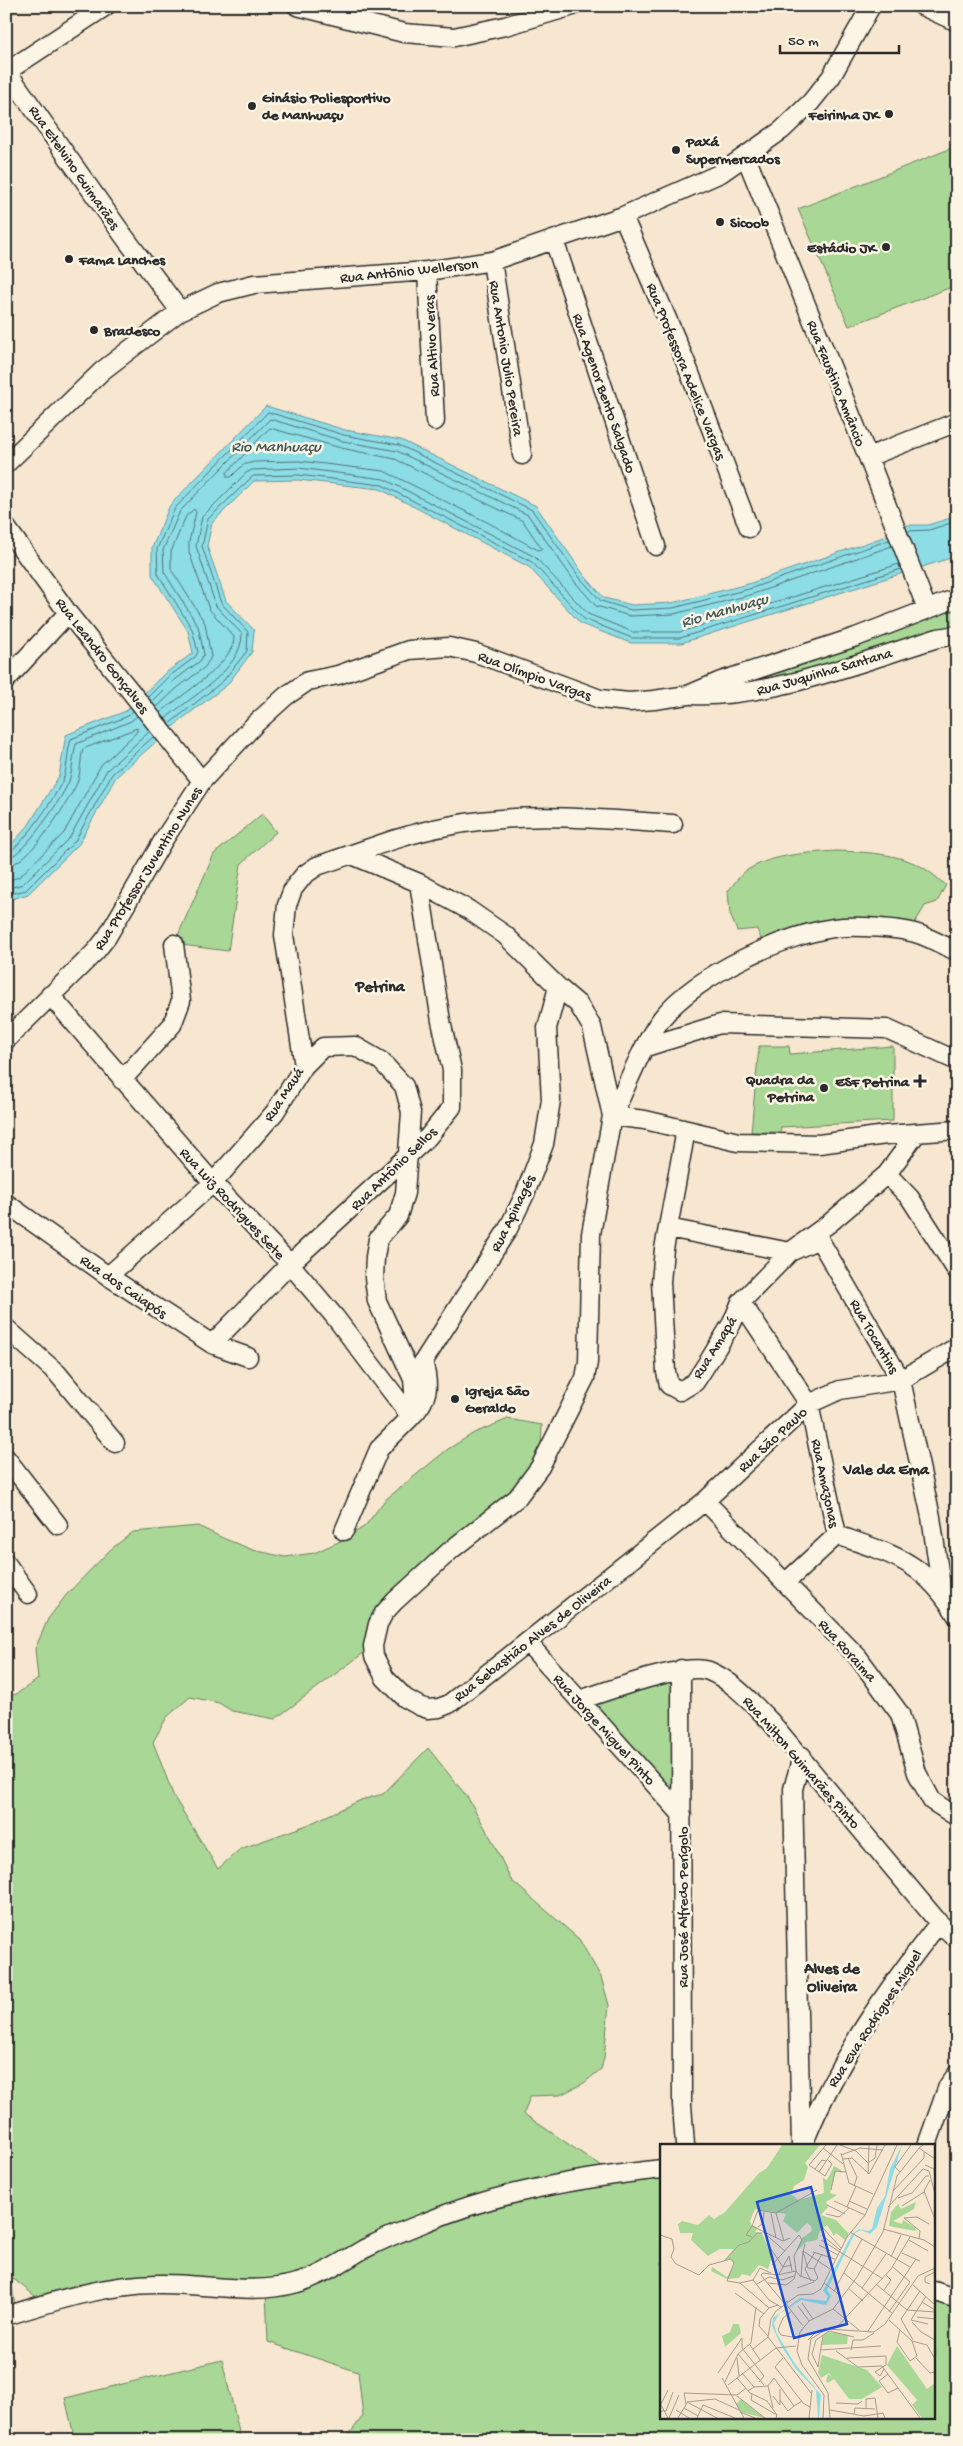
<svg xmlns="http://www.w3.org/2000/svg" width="963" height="2446" font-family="'Gochi Hand',sans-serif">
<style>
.green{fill:#a9d796;stroke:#6a8160}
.water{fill:#8cdde6;stroke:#65969b}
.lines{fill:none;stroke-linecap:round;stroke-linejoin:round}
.shore{stroke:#527276;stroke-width:1}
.minor-casing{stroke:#2b2b2b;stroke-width:21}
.minor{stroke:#fcf5e5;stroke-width:18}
.poi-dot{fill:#2b2b2b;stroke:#fcf5e5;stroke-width:2}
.labels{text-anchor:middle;stroke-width:5;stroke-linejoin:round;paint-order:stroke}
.poi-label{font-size:15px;font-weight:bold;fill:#2b2b2b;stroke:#fcf5e5;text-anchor:start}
.street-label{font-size:15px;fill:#2b2b2b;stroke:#fcf5e5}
.water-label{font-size:16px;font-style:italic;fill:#43585a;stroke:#fcf5e5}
.neighbourhood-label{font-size:16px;font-weight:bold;fill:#2b2b2b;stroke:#fcf5e5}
.inset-road{fill:none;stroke:#a69c8e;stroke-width:1}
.view{fill:#1d4ed8;fill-opacity:0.15;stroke:#1d4ed8;stroke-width:2.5}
.inset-edge{fill:none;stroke:#2b2b2b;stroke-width:2.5}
</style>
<rect width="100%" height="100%" fill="#f8e7d0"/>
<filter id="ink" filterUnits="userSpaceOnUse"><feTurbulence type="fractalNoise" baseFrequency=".02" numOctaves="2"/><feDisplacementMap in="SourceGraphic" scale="10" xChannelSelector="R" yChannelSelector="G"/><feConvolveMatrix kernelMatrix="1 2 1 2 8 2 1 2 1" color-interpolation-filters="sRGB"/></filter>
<g filter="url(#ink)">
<!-- green -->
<path class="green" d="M957,146V285L849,326L798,209Z
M953,599L957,611V635L743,694L721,681Z
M262,814L276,832L241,864L228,951L174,944L214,854Z
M836,851C864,852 899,853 924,868C932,873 939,880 946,885L937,902L925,906L910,931L843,927L765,949L757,929L737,931L730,914L728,891C734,884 741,873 749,869C774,854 807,853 836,851Z
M759,1046H789L790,1054L893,1046V1121L781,1127L780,1132H751Z
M508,1419L542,1425L540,1467L395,1601L373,1646L275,1719L232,1711L219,1703L190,1697L167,1717L153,1742L174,1797L218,1869L240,1849L307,1825L361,1800L383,1794L428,1748L468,1798L492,1840L511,1880L579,1939L601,1977L609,2005L604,2058L601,2069L584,2083L560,2095L530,2096L524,2114L614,2175L662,2169V2417H934V2291L957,2299V2440H345L363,2416L358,2372L268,2342L266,2290L202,2285L45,2304L11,2277L17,2321H6V1698L18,1693L38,1679L35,1649L48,1619L67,1594L110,1550L133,1532L198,1526L225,1539L253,1550L285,1557L314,1553L345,1539L365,1526L385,1500L448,1449L474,1433Z
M681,1669L682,1815L579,1700Z
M222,2360L241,2440H75L65,2398Z"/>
<!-- water -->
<path class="water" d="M266,406L345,430L401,440L536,506L584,575L604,598L632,605L672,603L748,584L895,533L907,525H928L957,516V556L681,643H631L581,624L529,567L380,489L298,480L254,481L212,523L207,546L226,601L254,630L252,652L227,685L182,719L116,777L79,844L28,894L6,901V850L28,826L59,776L66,735L126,711L164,674L193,653L188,631L152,575V548L170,505Z"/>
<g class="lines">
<!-- shore -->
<path class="shore" d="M270,428L341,448L395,459L523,521L542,549L538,550L487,522L384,471L299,461L254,462L243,465L231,477H227V473Z
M907,531L929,530L957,521
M148,697L167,678L195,657L198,652L192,629L158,574L157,549L175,508L268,412L344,435L399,445L532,510L580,578L601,601L631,610L673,608L749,589L889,540
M152,702L171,683L200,661L204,654L198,626L164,572L163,550L180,511L270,419L343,441L397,451L528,515L575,582L596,606L630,616L674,614L750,595L892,546
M156,708L176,689L205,667L211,657L205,623L171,569V552L186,516L194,509L196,512L189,542V552L209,609L234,637C235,663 179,696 160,713
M165,719C190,697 242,670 242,634L216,606L196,546L202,517L246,473L252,470L299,468L384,479L535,557L588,614L633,632H680L899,564
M169,724L223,681L247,651L248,632L221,603L202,546L208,519L253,476L298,475L382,485L532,562L584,619L632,638H680L901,569
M6,853C20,851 59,792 64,777C68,765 67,751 71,739L128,716L133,711
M6,859C22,858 66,794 70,778C73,767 73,755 76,744L131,721L137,716
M6,866C28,866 68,803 77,783C81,773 80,760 83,749L137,728V732L101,765L64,833L19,877L6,881
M6,889L23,884L70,837L107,770L150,731
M6,895L26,890L75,841L112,774L154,736"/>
<!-- minor casing -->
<g class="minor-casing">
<path id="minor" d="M297,6L404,33L454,37L505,26L573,6
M922,6L957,22
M6,70L123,235L180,311
M6,72L106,6
M746,157L868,457L927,609
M623,216L686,363L749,528
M554,240L656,546
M492,261L522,455
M427,271L435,421
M868,457L957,422
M6,464L102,371L180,311L218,293L254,284L427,271L492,261L623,216L721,173L782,130L811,102L831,77L871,6
M6,527L68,613L202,781
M6,680L68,613
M693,695C772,698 862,661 938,638L957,635
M352,855L419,883L469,910L505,935L558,987L578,1004L592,1027L612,1116L591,1234L588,1362L585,1378L540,1467L517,1498L451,1550L395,1601L384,1613L378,1624L373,1646L374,1656L385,1678L405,1698L419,1706L428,1709L439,1708L449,1704L705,1501L809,1404L840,1390L901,1380L957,1347
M957,951C942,946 927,935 911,932C896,928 859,926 843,927C789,931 696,975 662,1018C642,1045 627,1086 612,1116L645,1120L738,1142L819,1144L886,1135L957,1130
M50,995L213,1183L290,1264L335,1317L411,1417C429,1399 430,1386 423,1362L508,1229L525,1194L544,1144L551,1100L547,1028L558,987
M6,1040L96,951L107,937L164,839L202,781L255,724L286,696L308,681L338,675L409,650L449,647L476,653L600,699L629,702L654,700L688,695L721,681L856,637L957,598
M646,1047L720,1024L887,1029L957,1061
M304,1066L323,1047L355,1046L381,1061L404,1086L411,1112L405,1193L398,1216L378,1239L375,1257L374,1278L377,1301L413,1379L415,1404L411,1417L379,1449L344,1531
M122,1080L172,1025L181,1001L174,944
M686,1130L664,1249L661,1282L666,1372L669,1385L680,1391L695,1382L710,1359L732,1323L741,1302L790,1252L831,1222L887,1174L916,1134
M887,1174L910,1198L957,1271
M6,1203L108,1276L212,1344L248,1357
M668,1228L790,1252L819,1239L901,1380L931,1517L942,1592
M108,1276L213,1183L275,1112L304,1066L284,935L287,905L293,889L304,875L317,866C360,852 403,834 448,826C522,811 598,819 673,824
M741,1302L809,1404L837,1535
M6,1328L57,1373L115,1443
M212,1344L290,1264L428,1137L452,1107V1070L441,1021L419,883
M6,1458L58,1525
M705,1501L858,1657L900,1714L917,1773L932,1801L957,1817
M6,1563L28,1594
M785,1583L837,1535C894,1555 924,1561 957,1616
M527,1642L682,1815
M681,1669L682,2105L685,2145
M579,1700C606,1692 686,1661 709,1671C733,1681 752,1703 770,1721L939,1923L957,1939
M805,2140C837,2061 886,1990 939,1923
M801,2145L793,1789L802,1756
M927,2145L948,2086L957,2074
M934,2291L957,2299
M6,2316C54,2301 107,2284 158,2284C204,2283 252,2296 297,2283C320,2277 343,2261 364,2249C384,2239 405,2230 426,2222C500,2191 583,2178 662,2169"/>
</g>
<!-- minor -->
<use href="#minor" class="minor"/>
</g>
</g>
<!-- markers -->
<g class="poi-dot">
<circle cx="252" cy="106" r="5"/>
<circle cx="889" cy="114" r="5"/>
<circle cx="676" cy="150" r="5"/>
<circle cx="720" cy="222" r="5"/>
<circle cx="886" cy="247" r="5"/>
<circle cx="69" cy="259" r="5"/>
<circle cx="94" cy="330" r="5"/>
<path d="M917.5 1073.5h5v5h5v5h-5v5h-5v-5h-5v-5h5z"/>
<circle cx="824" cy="1088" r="5"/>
<circle cx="455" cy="1399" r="5"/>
</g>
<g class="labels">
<!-- poi labels -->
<g class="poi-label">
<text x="262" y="102">Ginásio Poliesportivo<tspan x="262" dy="17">de Manhuaçu</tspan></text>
<text x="879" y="119" text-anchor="end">Feirinha JK</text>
<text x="686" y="146">Paxá<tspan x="686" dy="17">Supermercados</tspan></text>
<text x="730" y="227">Sicoob</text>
<text x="876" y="252" text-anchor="end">Estádio JK</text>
<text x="79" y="264">Fama Lanches</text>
<text x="104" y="335">Bradesco</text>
<text x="814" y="1084" text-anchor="end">Quadra da<tspan x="814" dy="17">Petrina</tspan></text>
<text x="909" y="1086" text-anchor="end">ESF Petrina</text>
<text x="465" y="1395">Igreja São<tspan x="465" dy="17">Geraldo</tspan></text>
</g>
<!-- street labels -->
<g class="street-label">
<text transform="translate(75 167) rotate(55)" y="5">Rua Etelvino Guimarães</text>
<text transform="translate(409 270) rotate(-6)" y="5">Rua Antônio Wellerson</text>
<text transform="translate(431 346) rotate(-93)" y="5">Rua Altivo Veras</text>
<text transform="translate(507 358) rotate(81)" y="5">Rua Antonio Julio Pereira</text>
<text transform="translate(687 371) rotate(68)" y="5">Rua Professora Adelice Vargas</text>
<text transform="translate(837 383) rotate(68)" y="5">Rua Faustino Amâncio</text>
<text transform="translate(605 393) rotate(71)" y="5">Rua Agenor Bento Salgado</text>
<text transform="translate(103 655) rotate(52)" y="5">Rua Leandro Gonçalves</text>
<text transform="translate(824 671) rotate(-16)" y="5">Rua Juquinha Santana</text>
<text transform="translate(535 675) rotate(20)" y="5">Rua Olímpio Vargas</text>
<text transform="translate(147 868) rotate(-58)" y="5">Rua Professor Juventino Nunes</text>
<text transform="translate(283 1094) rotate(-57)" y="5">Rua Mauá</text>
<text transform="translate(393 1168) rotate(-44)" y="5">Rua Antônio Sellos</text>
<text transform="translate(233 1203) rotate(47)" y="5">Rua Luiz Rodrigues Sete</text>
<text transform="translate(512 1213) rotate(-64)" y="5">Rua Apinagés</text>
<text transform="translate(124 1286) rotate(34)" y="5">Rua dos Caiapós</text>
<text transform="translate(875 1336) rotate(60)" y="5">Rua Tocantins</text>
<text transform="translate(714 1347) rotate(-58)" y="5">Rua Amapá</text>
<text transform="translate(772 1439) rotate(-43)" y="5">Rua São Paulo</text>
<text transform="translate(826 1483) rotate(78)" y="5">Rua Amazonas</text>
<text transform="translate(532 1638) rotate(-38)" y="5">Rua Sebastião Alves de Oliveira</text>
<text transform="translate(848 1650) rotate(48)" y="5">Rua Roraima</text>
<text transform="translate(605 1729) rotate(48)" y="5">Rua Jorge Miguel Pinto</text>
<text transform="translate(802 1762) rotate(49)" y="5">Rua Milton Guimarães Pinto</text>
<text transform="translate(682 1907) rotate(-90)" y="5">Rua José Alfredo Perígolo</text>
<text transform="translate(874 2018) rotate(-57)" y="5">Rua Eva Rodrigues Miguel</text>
</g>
<!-- water labels -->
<g class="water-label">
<text x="276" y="451">Rio Manhuaçu</text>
<text transform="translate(724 609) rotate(-16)" y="6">Rio Manhuaçu</text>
</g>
<!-- neighbourhood labels -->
<g class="neighbourhood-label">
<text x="380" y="991">Petrina</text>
<text x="886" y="1474">Vale da Ema</text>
<text x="832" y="1973">Alves de<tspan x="832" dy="18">Oliveira</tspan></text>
</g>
</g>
<!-- overview -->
<g transform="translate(660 2144)">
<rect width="275" height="275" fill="#f8e7d0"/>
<path d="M122,1H160L145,19L148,23L144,36L134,42L131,50L138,56L164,49L163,34L167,36L174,22L181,26L182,29L176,27L170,49L177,51L166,58L168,63L161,71L176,76L189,90L185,96L176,89L174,92L167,81L160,87L157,96L146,98L136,108L142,94L152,87L151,82L147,79L137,89L123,77L126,70L95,65L90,77L92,82L98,83L95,88L102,89L112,113L108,125L99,121L90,132L82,130L79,134L67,135L51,127L52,123L67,133L74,121L71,115L64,117L74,105H60L48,112L31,96L33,89H20L18,80L22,77L38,81L49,71L54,75L65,68L99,29L107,24ZM256,58L254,65L233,77L242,80L243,76L256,84L255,87L229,82L231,68L238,60L241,65ZM73,180H79L81,189L65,203L62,192L70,188ZM169,188L188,191L187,200L162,201L164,190ZM237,202L267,245L275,239V274H262L252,261L257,256L227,221ZM162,211L207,226L222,243L202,255H189L174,235L168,239L166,237L168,230L172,233L169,229L161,234L158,229ZM81,255L105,274L80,268L76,260Z" fill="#a9d796"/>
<path d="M242,1L217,83L210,90L201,86L195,89L167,146L171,152L166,161L141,156L119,170L114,179L116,188L135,220L161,251L159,274H158L156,246L136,225L122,203L112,182L113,174L140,154L166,157L168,152L163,147L192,90L199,85L208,87L212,85L217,64L225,52L230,25Z" fill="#8cdde6"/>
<path class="inset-road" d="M166,1L149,21L165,32L172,20L167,15M180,1L196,7L208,19L215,14L217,1M263,1L259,4L275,15M163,4L183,20M181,9L189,39L213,50M181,11L200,4L223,6M188,14L197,33L194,42M183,15L192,14L209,30L225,1M265,21L274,25L275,37M155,25L162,16L166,17M159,28L177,1M240,28L235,23L251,1M208,30L209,1M270,36L264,47L274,73M171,46L175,27L186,28M233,47L264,14V8M238,54L252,49L266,32H269M174,57L205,71M189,57L207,65M167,61L185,70M242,62L264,48M187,63L196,42M228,63L263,25L269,27L275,50M111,69L116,94M116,69L98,66L92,82L123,97L130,94M116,69L157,46M116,69L124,97M166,70L179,73L189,64M98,83L103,79L104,67M163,84L181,104M223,85L264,96L275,103M103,88L125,107M190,88L250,123M0,91L12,95L14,105L11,113L16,120L39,131L49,121L71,115L74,119L67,137L80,139L93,136L109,156L121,163M162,91L180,106M92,93L86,91L92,82M259,95L260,87L244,74L257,73L269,80M161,96L223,135M249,96L268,107M145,100L143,108L148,124L154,125M159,101L178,111M111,105L123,123L132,121M153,108L175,115M242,109L260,117M231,113L241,91M64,117L79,101L89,98L97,89H102M112,121L139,91L142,96L134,112L136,127L140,132L155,137M184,129L232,169M119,130L129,112L132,127M141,132L143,107L170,125M104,135L101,131L103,129L117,131L136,127L134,135L126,141L108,139M104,135L124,159L128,157M93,136L100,124L111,129M151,137L145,125L155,108M155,137L158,134L154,125L162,110M80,139L109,164M164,139L181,152M97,140L109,133L122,136L134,132M270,140L265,138V133L275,128M217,141L247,166L275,168M253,141L275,161M137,144L154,138M188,144L203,157M202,144L226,110M224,146L231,136L226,131M174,147L202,95M75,149L104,170M266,152L251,176L268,180M262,158L275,166M142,159L153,175M126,160L143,182M138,162L149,177M173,165L199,186M132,167L123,174L118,186L121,191L138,194M229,168L250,138L233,123M257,173L275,175M229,176L252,197L267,201L275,215M252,178L261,188L275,196M176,184L231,125L250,93M240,186L237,198L250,217L257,212L252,197M208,187L256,115M108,192L99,182L100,174L109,164L118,161M108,193L111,175L116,167L138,151L153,150L161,145L187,93L205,71L237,1M108,193L151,249M82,194V204L104,232L99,238M148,196L156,188L166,184M253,196L241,175L260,147M90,201L100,216M93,205L108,193M160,206L221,202M191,206L193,196H203L214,189M176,207L198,223L222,222L260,274M78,210L104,241M77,214L79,232M123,214L115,223L143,259L150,263M187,214L226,212V221L215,228L220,232L224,225M256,214L270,229L275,228M158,223L152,210L156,196L169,187L194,193M158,223L163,191M58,229L82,194M82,229L94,243M228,230L219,237L228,249L238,244M62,234L84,274M77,234L90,249L107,257L117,271M65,238L78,210L91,199L96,163M68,241L116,204L136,202M108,242L113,264M88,247L94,243L108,242L114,234L134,262L142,257M92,250L91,256L117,271L116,274M77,252L105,274M113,252L120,261V245M120,256L128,267L134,262M27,258L55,255L79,266M27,258L57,274M0,259L8,274M176,259L198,260L202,257M1,260L8,246M26,260L24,249L77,251L86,244M24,264L38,272M206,265V255L215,254L218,274M16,266L29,274M170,266L204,272L223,269L225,274M0,267H6L13,248M80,268L95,274M194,270L195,264L215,265M9,274L19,251M18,274L27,259M37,274L43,261L75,274M149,274L152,246M163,274L164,251L142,221L137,207L140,188L149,177L173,165L197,133L223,88L237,32L259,4M170,274L168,249L148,215L151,195L167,185L214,188L225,180L258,132L275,124"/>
<path class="view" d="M151,43L187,180L134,194L97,58Z"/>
<rect width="275" height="275" class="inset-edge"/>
</g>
<!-- margin -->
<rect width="963" height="2446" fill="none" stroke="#fcf5e5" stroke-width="25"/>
<rect x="12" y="12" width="938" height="2421" fill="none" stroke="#2b2b2b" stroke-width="2" filter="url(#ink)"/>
<!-- scale -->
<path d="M780 45v8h119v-8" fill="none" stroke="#2b2b2b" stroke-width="2.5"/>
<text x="788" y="45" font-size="15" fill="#2b2b2b" stroke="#fcf5e5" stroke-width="4" paint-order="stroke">50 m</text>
</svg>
